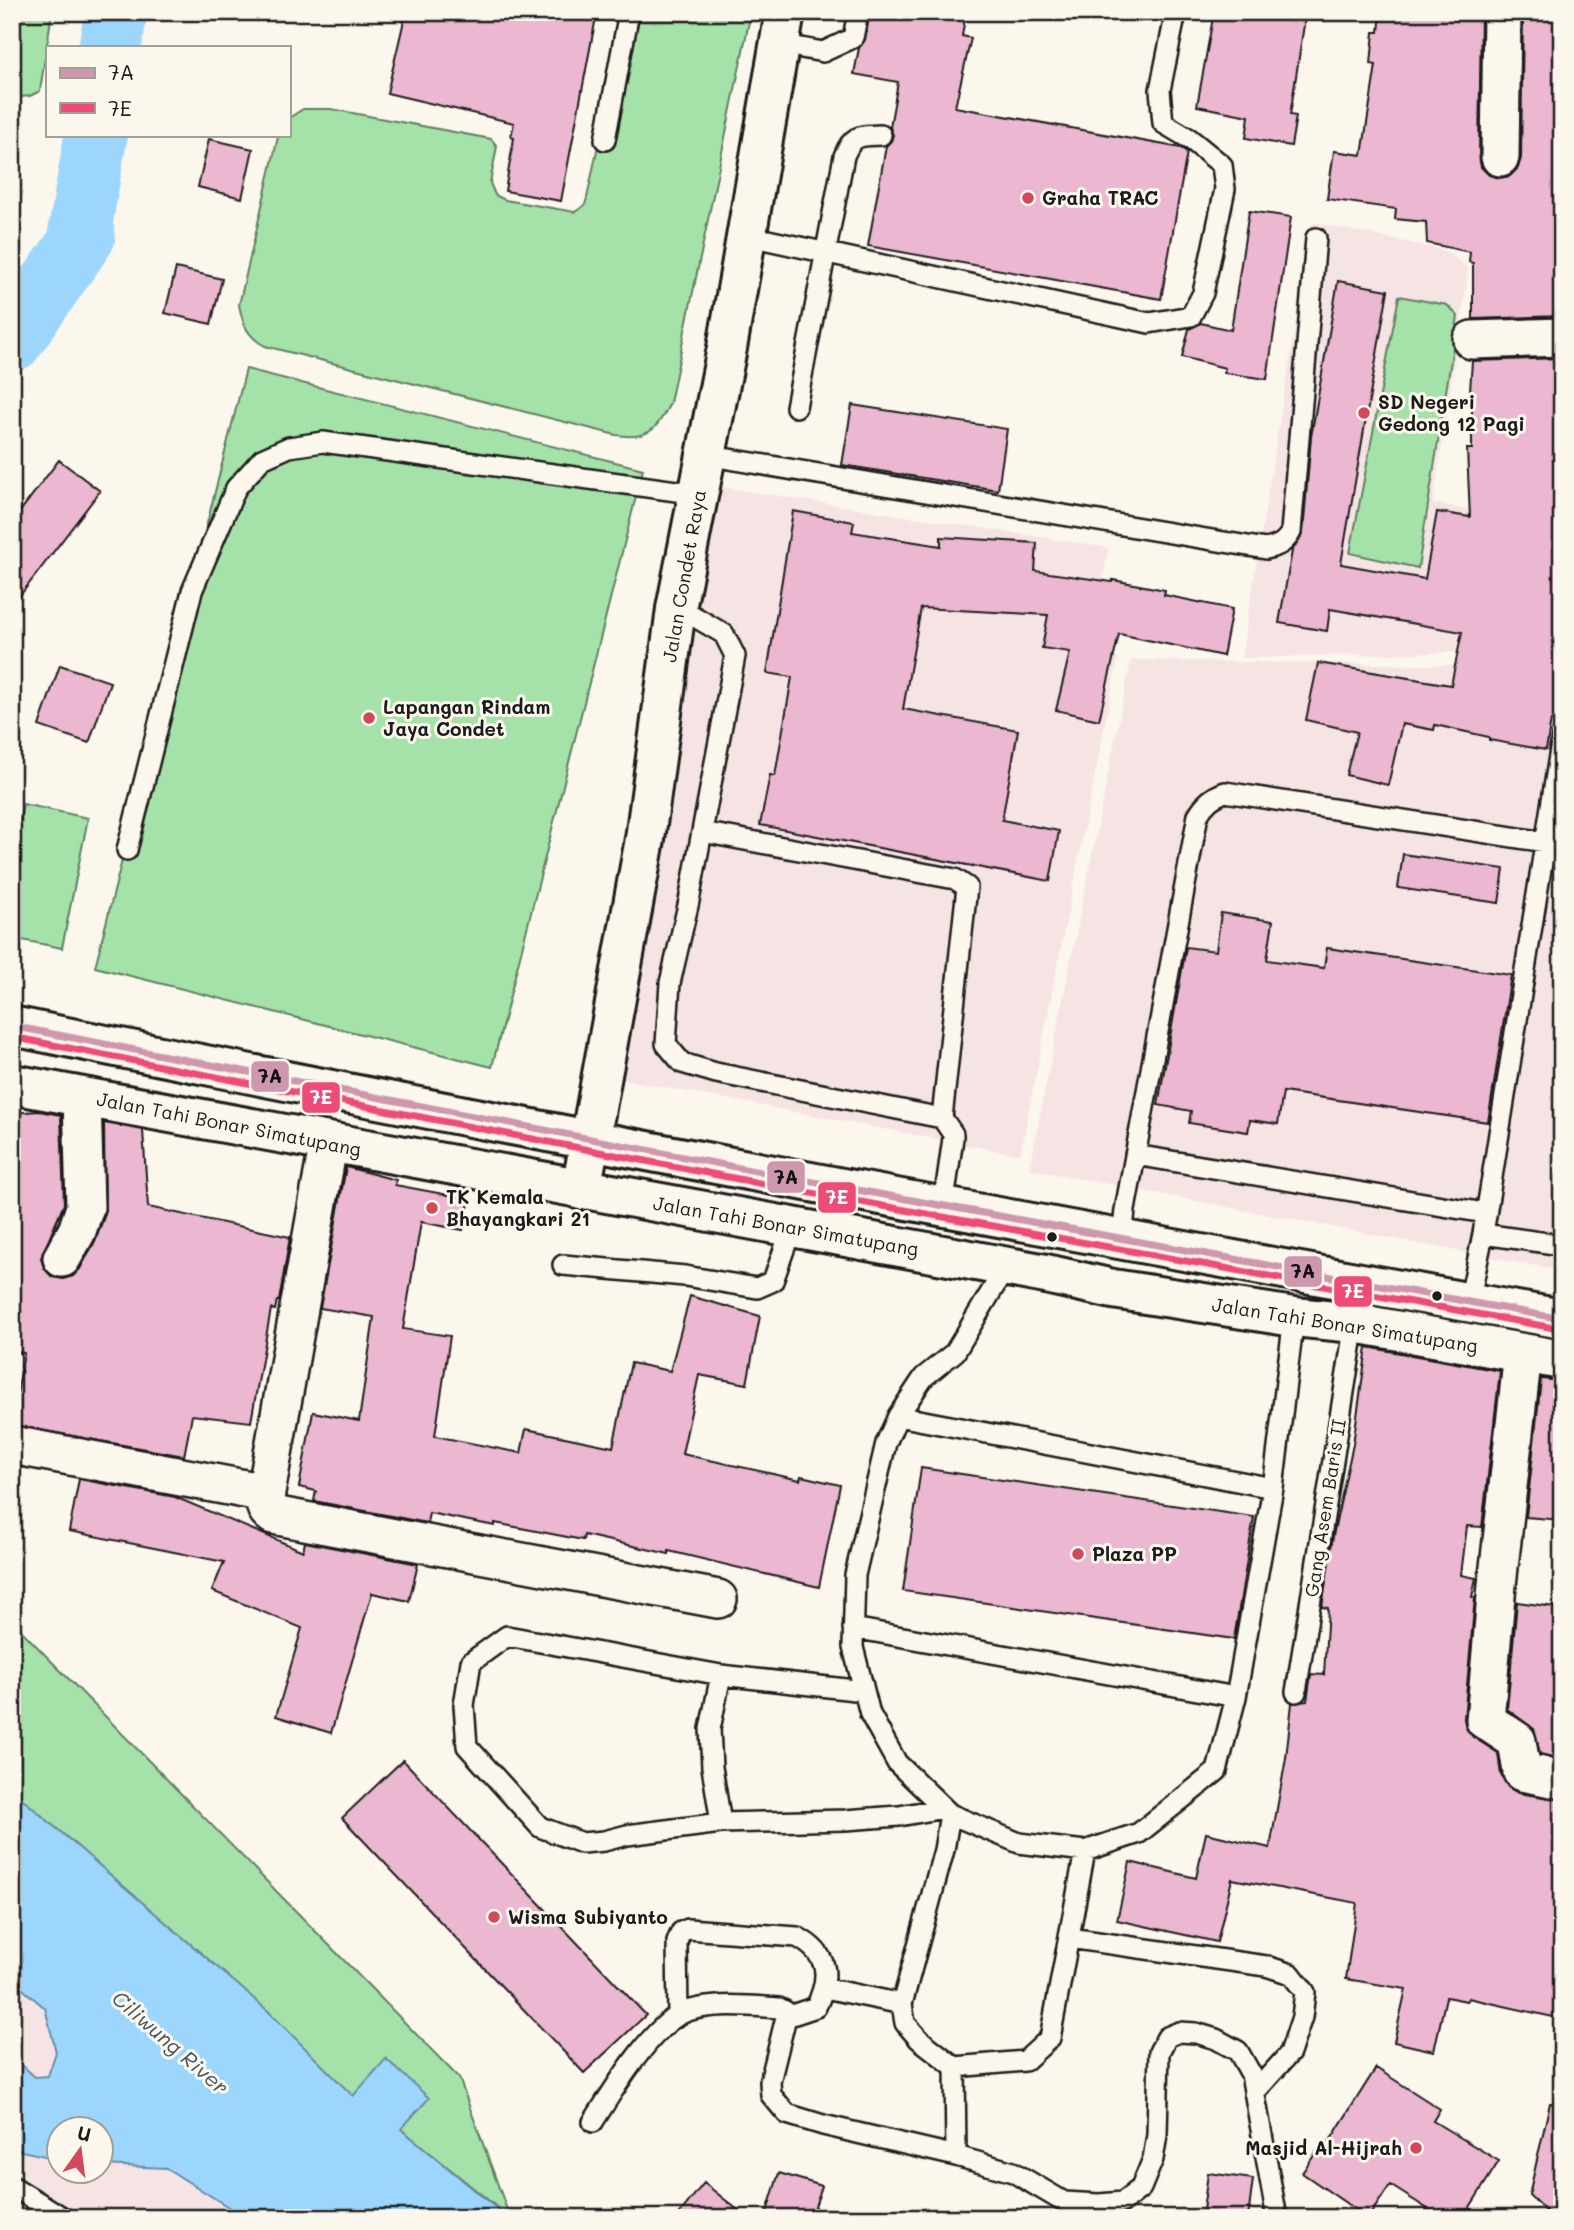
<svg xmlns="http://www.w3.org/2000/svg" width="1574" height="2230" font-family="Mali,sans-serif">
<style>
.built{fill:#f6e4e4;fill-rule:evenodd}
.green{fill:#a5e2a9;stroke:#607f62;stroke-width:2}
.water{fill:#9dd6fd;stroke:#698ca3;stroke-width:2}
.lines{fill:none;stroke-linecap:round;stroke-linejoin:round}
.river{stroke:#9dd6fd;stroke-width:63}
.building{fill:#ecb7d0;stroke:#1c1c1c;stroke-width:2}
.service-casing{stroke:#1c1c1c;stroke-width:24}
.minor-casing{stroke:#1c1c1c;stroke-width:42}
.tertiary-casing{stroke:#1c1c1c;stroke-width:44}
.trunk-casing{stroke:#1c1c1c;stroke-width:44}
.service{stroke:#fbf7ec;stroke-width:19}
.minor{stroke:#fbf7ec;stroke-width:37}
.tertiary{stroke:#fbf7ec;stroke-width:38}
.trunk{stroke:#fbf7ec;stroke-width:38}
.bus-1-casing{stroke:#fbf7ec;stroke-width:12}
.bus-2-casing{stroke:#fbf7ec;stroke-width:12}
.bus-1{stroke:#ce97ad;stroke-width:7}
.bus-2{stroke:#ed4c78;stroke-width:7}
.poi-dot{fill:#d1495b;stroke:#fbf7ec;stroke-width:2.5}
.bus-dot{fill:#1c1c1c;stroke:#fbf7ec;stroke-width:2.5}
.labels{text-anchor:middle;stroke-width:6;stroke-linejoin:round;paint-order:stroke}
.poi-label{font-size:19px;font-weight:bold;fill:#1c1c1c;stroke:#fbf7ec;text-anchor:start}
.street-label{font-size:19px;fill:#1c1c1c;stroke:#fbf7ec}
.water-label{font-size:21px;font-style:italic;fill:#435460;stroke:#fbf7ec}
.line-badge{stroke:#fbf7ec;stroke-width:2.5}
.badge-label{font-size:19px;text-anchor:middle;font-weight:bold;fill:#fff}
.pale-badge-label{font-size:19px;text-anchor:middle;font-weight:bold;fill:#111}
</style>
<rect width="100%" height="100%" fill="#fbf7ec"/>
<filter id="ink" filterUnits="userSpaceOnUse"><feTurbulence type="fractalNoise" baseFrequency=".0143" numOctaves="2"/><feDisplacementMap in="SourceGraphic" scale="14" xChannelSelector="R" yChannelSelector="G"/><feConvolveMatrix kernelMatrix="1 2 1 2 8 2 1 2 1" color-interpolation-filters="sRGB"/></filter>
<g filter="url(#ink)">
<!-- built -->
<path class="built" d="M1312,222L1444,250L1469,268L1433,503L1486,513L1462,652L1241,658Z
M709,485L1109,548L1087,650L1118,658L1020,1155L605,1076Z
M1131,660L1562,667V1271L1029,1169Z
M12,1980L45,2008L56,2052L166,2168L246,2218H16L12,2215ZM60,2128H102V2170H60Z"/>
<!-- green -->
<path class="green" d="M12,12H52L40,91L30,96L12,98Z
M626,12H751L670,403C657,430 648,440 616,435L265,346C247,336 243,325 239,305L278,137L280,135H289V118L303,109H331L491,139L497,146L490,183L495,195L505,200L575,212L585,205L587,198Z
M1399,296L1447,305L1458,316L1418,568L1350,553Z
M246,369L643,469L492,1067L95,967Z
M23,804L88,818L62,948L12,938V858Z
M12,1621L459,2078L510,2218L401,2129L387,2059L353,2097L268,2011L12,1790V1715L21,1706L12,1697Z"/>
<!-- water -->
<path class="water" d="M12,1790L268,2011L353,2096L386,2059L429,2098L401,2129L508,2218H246L166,2168L102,2165V2128H60L59,2159L12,2149V2056L35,2077L48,2076L56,2052L45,2008L12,1980Z"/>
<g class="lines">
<!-- river -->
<path class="river" d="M110,47L116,12
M12,340L84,236L80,229L96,135"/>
</g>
<!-- building -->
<path class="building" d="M406,12H597L561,201L505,191L514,138L511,137L514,123L387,93Z
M870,12H966L962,36L971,38L955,107L1181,148L1187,152L1161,299L868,246L886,146L891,141L893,135L890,127L898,82L854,74L859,48L865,40Z
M1214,12H1306L1290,115L1296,116L1291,146L1246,138L1249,116L1197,106Z
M1381,12H1481L1479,157L1481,167L1489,175L1500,178L1510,176L1518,168L1521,158L1523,12H1562V316L1473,319V263L1469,262L1470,252L1427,243L1426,222L1395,219L1396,209L1327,199L1334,151L1362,155L1376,65L1371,64L1374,32H1379Z
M209,139L253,149L242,198L198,187Z
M1249,211L1291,217L1267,379L1224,373L1225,368L1182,357L1189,329L1201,323L1231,330Z
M176,268L222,279L211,324L165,313Z
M1338,281L1388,290L1341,564L1425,579L1437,512L1470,517L1467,449H1472V392L1470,391L1472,361L1562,358V722L1551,720L1546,750L1489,740V737L1435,725L1434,730L1402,724L1388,785L1346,775L1357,732L1306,720L1318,663L1451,685L1462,632L1330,609L1327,631L1279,623L1292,551L1303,533L1311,437Z
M852,405L1007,429L998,490L842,465Z
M59,460L100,491L12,606V522Z
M793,511L854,522L852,532L941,546V537L1037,543L1035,571L1112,582L1113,580L1165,590L1164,595L1232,609L1223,656L1119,634L1099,720L1056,710L1070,652L1042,648L1048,615L921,608L903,709L1018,730L1002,820L1059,831L1050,881L760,825L770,775L775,776L792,677L767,673Z
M60,665L110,682L89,743L39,726Z
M1403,854L1504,869L1499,903L1398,888Z
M1221,913L1273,921L1267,960L1324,968L1327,948L1511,975L1488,1122L1283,1092L1278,1124L1250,1120L1248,1132L1189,1123L1191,1111L1158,1105L1186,947L1216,951Z
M39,1111L61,1115L64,1204L41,1258L44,1268L52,1277L63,1279L73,1276L80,1269L95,1241L105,1214L104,1123L143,1130L148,1207L290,1237L279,1301H277L275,1310L271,1309L251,1422L192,1415L184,1456L12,1425L24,1353L12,1351V1113Z
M346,1167L396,1180L395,1185L470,1199L463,1230L421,1222L403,1329L450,1336L435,1436L521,1453L526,1429L613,1447L631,1363L670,1371L690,1296L760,1316L747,1384L699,1375L682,1454L800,1480L801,1476L840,1485L819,1587L669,1551V1554L584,1535L583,1540L495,1523V1526L429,1513L427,1523L314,1501L316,1491L299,1487L313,1412L359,1421L374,1317L320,1308Z
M1367,1347L1500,1371L1482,1527L1467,1526L1461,1575L1476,1578L1472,1597H1475L1464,1719L1466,1728L1473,1737L1498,1753L1501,1775L1508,1787L1518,1793L1562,1800V2019L1468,1998L1467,2001L1446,1997L1434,2051L1394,2042L1406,1989L1346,1979L1357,1903L1232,1879L1217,1942L1117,1920L1130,1862L1196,1878L1206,1833L1270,1848L1286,1758L1292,1703L1307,1701L1311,1674L1324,1675L1328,1608L1322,1607L1333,1536L1353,1444Z
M1541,1379L1562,1381V1520L1526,1517Z
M921,1468L1254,1517L1234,1639L903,1591Z
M79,1479L175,1497L303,1551L305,1542L418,1564L409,1601L372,1593L331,1733L276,1716L302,1628L212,1591L224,1562L69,1531Z
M1517,1602L1562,1608V1759L1540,1754L1534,1729L1507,1709Z
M403,1760L646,2015L584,2073L342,1818Z
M1376,2068L1440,2109L1433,2121L1499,2161L1463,2218H1442L1390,2185L1368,2218L1302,2173L1322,2144L1326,2147Z
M1550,2103L1562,2104V2218H1553L1529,2195Z
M779,2173L822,2186L811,2218H765Z
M1208,2173L1253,2179L1248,2218H1202Z
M704,2183L748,2218H676Z"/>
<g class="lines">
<!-- service casing -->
<g class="service-casing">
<path id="service" d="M780,44L823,52L853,38L858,12
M605,140L629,12
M745,235L1149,323L1191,316L1203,293L1225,189L1222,165L1190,139L1163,123L1160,90L1176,12
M796,407L844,156C853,134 860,136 881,135
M705,455L1266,549C1279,546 1285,543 1291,532L1316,238
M676,609L690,614L724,634L735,656L689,901L670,983L666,1044L682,1063L716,1073L942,1118
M702,832L955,879L967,887L942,1118L953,1134V1138L943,1208
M127,850L192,591L236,488L262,459L289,447L323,442L698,494
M1135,1155L1485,1213
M1483,1234L1562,1245
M1122,1241L1125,1210L1198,815C1205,803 1212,797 1225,792L1545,842
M563,1265L685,1276L757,1288L773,1281L792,1227
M1006,1267L955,1352L924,1377L898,1416L886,1443L855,1575L853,1647L870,1714L897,1763L950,1814L1019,1843L1085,1851L1139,1833L1217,1771L1236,1697L1273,1488L1294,1317
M1469,1303L1483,1234L1562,737
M898,1416L1273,1488
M853,1628L1236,1697
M721,1675L710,1729L712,1767L721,1823
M864,1691L721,1675L507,1636L471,1662L464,1705L467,1746L540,1827L582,1843L604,1841L627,1835L721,1823L845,1820L899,1816L944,1808
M1296,1692L1355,1323
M950,1814L944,1850L902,2004L905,2023L919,2039L955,2067L1025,2061L1050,2038L1085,1851
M1069,1938L1266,1966L1291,1974L1305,1992L1302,2017L1290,2053L1254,2093
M825,1988L902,2004
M678,2015L677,1942L681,1932L688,1929L797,1937C829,1954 831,1976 816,2007L786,2017
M955,2067L956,2156L1013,2172L1064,2202L1099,2204L1123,2202L1141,2188L1153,2159L1157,2135L1159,2052L1167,2037L1179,2032L1196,2033L1216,2039L1238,2051L1251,2074L1277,2218
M593,2122C612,2092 647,2034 677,2016C702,2001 750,2006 779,2008L785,2011L786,2017L770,2082L771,2095L787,2114L823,2125L956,2156
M12,2186L64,2218"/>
</g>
<!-- minor casing -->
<g class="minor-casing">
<path id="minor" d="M1500,157L1502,12
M1472,340L1562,337
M325,1163L266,1493C264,1503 264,1509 273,1515L718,1599
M62,1258L77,1231L85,1207L82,1097
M1523,1353L1497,1585L1485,1720L1517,1741L1522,1772L1562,1780
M12,1445L266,1493"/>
</g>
<!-- tertiary casing -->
<g class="tertiary-casing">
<path id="tertiary" d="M581,1190L645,839L676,609L727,348L785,12"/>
</g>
<!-- trunk casing -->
<g class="trunk-casing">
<path id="trunk" d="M12,1026C527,1131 1044,1227 1562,1319
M12,1084L792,1227L1046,1274L1113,1289L1294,1317L1355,1323L1562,1360"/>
</g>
<!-- service -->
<use href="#service" class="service"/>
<!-- minor -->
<use href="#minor" class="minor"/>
<!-- tertiary -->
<use href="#tertiary" class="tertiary"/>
<!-- trunk -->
<use href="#trunk" class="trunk"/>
<!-- bus-1 casing -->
<g class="bus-1-casing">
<path id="bus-1" d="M12,1026L786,1177L1562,1319"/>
</g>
<!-- bus-2 casing -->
<g class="bus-2-casing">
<path id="bus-2" d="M12,1037L784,1188L1560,1329"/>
</g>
<!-- bus-1 -->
<use href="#bus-1" class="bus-1"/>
<!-- bus-2 -->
<use href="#bus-2" class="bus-2"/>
</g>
</g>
<!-- markers -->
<g class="poi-dot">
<circle cx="1028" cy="198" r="7"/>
<circle cx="1364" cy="413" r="7"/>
<circle cx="369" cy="718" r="7"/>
<circle cx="432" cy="1208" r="7"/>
<circle cx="1078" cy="1554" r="7"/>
<circle cx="494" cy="1917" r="7"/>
<circle cx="1416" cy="2148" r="7"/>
</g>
<g class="bus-dot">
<circle cx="1052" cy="1237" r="6"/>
<circle cx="1437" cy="1296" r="6"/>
</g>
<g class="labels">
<!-- poi labels -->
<g class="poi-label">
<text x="1042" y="205">Graha TRAC</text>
<text x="1378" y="409">SD Negeri<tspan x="1378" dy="22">Gedong 12 Pagi</tspan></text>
<text x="383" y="714">Lapangan Rindam<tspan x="383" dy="22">Jaya Condet</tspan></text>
<text x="446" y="1204">TK Kemala<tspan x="446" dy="22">Bhayangkari 21</tspan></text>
<text x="1092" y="1561">Plaza PP</text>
<text x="508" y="1924">Wisma Subiyanto</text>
<text x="1402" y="2155" text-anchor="end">Masjid Al-Hijrah</text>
</g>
<!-- street labels -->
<g class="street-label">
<text transform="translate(684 576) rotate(-80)" y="7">Jalan Condet Raya</text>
<text transform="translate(229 1124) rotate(11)" y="7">Jalan Tahi Bonar Simatupang</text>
<text transform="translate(786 1226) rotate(10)" y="7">Jalan Tahi Bonar Simatupang</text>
<text transform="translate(1345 1325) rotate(9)" y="7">Jalan Tahi Bonar Simatupang</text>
<text transform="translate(1325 1508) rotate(-81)" y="7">Gang Asem Baris II</text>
</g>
<!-- water labels -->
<g class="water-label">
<text transform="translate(170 2043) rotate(41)" y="7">Ciliwung River</text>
</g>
</g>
<g class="line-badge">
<rect x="250" y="1060" width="40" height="33" rx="7" fill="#ce97ad"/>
<rect x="301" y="1081" width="40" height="33" rx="7" fill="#ed4c78"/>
<rect x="766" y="1160" width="40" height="34" rx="7" fill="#ce97ad"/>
<rect x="817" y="1181" width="40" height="33" rx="7" fill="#ed4c78"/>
<rect x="1283" y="1255" width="40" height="33" rx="7" fill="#ce97ad"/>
<rect x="1333" y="1275" width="40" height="33" rx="7" fill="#ed4c78"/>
</g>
<g class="badge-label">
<text x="321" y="1104">7E</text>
<text x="837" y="1204">7E</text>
<text x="1353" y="1298">7E</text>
</g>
<g class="pale-badge-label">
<text x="270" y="1083">7A</text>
<text x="786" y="1184">7A</text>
<text x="1303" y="1278">7A</text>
</g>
<!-- margin -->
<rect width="1574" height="2230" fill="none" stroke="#fbf7ec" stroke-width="42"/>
<rect x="21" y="21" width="1532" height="2188" fill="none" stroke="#1c1c1c" stroke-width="2.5" filter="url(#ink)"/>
<!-- legend -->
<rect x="46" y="46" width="245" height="91" fill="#fbf7ec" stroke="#a29f99" stroke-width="2"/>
<rect x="60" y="68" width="35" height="10" fill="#ce97ad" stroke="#a29f99" stroke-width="2"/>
<text x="108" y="80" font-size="21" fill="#1c1c1c">7A</text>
<rect x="60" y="103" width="35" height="10" fill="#ed4c78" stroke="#a29f99" stroke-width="2"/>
<text x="108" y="116" font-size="21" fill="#1c1c1c">7E</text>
<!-- north arrow -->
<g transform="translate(80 2150) rotate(14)"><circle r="33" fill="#fbf7ec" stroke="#a29f99" stroke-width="2"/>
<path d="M0-5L12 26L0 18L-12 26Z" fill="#d1495b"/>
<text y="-10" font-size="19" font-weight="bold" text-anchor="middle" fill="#1c1c1c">U</text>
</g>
</svg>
